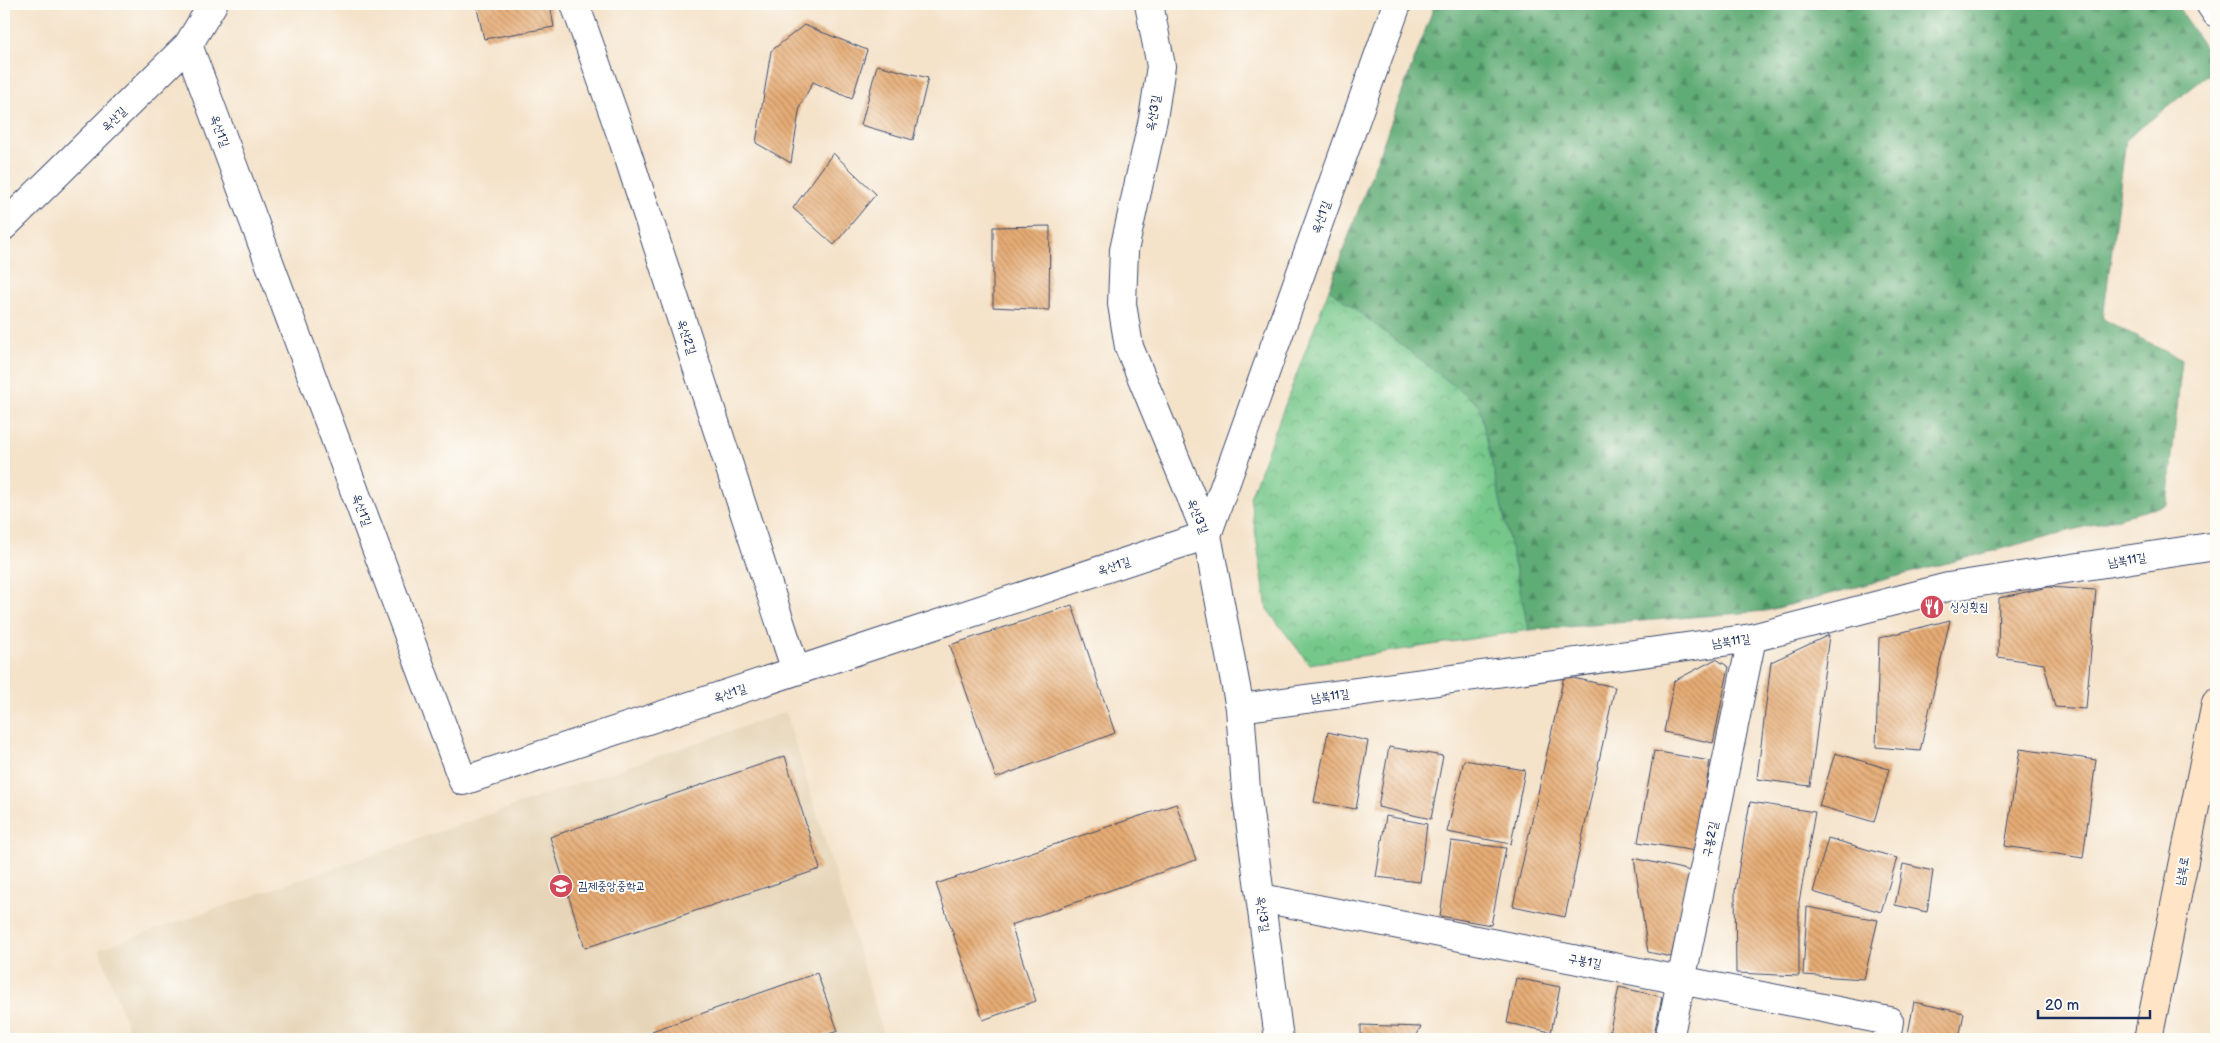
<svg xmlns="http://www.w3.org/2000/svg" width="2220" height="1043" font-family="'Balsamiq Sans','Poor Story',sans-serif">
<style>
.built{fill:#e6d5b8}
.forest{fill:url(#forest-firs);stroke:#3e6e6a}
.park{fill:url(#park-crowns);stroke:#487c74}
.building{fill:url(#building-back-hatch)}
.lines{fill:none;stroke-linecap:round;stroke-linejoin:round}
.minor-casing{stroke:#3c4a6e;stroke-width:30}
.secondary-casing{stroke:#3c4a6e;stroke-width:30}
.minor{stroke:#fff;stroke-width:28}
.secondary{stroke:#ffe4c6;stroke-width:28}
.labels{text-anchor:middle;stroke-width:4;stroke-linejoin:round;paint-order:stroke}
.street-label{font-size:12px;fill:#1b2f5e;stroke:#fdfcf7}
.poi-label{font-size:12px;fill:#1b2f5e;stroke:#fdfcf7;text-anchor:start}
</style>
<defs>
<pattern id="forest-firs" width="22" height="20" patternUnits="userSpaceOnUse" patternTransform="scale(1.25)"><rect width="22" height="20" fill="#60ac76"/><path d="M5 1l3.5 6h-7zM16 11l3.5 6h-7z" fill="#4e8c64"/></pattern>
<pattern id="park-crowns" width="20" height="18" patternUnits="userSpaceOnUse" patternTransform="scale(1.25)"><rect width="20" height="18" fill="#76c88a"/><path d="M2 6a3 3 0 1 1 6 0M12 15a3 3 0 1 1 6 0" fill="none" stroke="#60a374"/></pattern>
<pattern id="building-back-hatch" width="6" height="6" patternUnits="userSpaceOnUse" patternTransform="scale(1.25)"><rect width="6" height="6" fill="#e6ac74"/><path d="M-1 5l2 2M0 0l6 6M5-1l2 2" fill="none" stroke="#ba8c62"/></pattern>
</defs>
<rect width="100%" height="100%" fill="#fdfcf7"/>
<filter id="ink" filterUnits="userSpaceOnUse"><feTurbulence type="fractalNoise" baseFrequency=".02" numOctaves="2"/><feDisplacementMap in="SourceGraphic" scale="10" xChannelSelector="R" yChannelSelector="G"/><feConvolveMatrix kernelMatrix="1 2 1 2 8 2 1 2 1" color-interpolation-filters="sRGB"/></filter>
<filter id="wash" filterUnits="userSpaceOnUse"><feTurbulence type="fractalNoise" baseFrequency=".0096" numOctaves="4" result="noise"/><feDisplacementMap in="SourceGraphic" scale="20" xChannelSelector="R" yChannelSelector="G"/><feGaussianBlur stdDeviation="1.12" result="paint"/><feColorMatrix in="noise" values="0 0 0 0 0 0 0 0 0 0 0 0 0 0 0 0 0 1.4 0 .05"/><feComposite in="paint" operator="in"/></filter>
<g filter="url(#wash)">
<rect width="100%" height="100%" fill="#f4e2c9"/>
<!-- built -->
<path class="built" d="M786,712L885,1039H132L99,949Z"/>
<!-- forest -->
<path class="forest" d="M1435,4H2176L2216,65V69L2126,139L2103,319L2182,360L2167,505L1766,611L1529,630L1479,405L1329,289Z"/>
<!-- park -->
<path class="park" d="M1329,289L1479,405L1529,630L1309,664L1267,609L1250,497Z"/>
<g id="blocks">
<!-- building -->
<path class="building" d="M476,4H550L554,27L484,39Z
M804,25L867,50L852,99L813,82L800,106L791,163L756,143L771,51Z
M877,65L928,78L913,140L861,125Z
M833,153L876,194L834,245L793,208Z
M1050,226L1049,310L993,307V227Z
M2048,587L2096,590L2086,709L2055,707L2044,664L1998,657L1999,598Z
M1072,605L1115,733L996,778L950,645Z
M1950,620L1920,751L1876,747L1879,638Z
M1829,635L1810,786L1757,779L1771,662Z
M1716,659L1729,667L1713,743L1664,732L1674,681Z
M1564,676L1615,687L1565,917L1513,906Z
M1328,732L1368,741L1356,809L1314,802Z
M1389,747L1443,756L1431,819L1378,807Z
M2020,749L2096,760L2083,858L2005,846Z
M1654,751L1710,761L1696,851L1638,842Z
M1835,753L1889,769L1874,822L1819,806Z
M785,756L820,869L585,948L550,837Z
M1464,760L1525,770L1511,844L1447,832Z
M1750,802L1815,812L1799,902V976L1736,973L1735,891Z
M1176,804L1196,860L1011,925L1036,1001L983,1020L936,884Z
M1386,816L1427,824L1420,882L1376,877Z
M1828,838L1897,858L1881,912L1813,892Z
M1451,841L1506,848L1491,925L1440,916Z
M1634,858L1691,871L1671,957L1648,952Z
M1903,864L1933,871L1927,912L1895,905Z
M1807,907L1878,920L1864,979L1803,975Z
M817,973L838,1031L813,1039H655L652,1031Z
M1516,978L1560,987L1551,1032L1507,1023Z
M1619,987L1662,997L1653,1039H1608Z
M1914,1002L1964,1013L1959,1039H1907Z
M1361,1025L1421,1027L1415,1039H1361Z"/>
</g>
</g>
<g filter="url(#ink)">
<use href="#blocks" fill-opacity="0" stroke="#3c4a6e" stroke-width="1"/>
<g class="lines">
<!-- minor casing -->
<g class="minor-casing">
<path id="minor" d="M575,4L624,143L796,671
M1149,4L1161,66L1153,119L1124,250L1122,304L1129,347L1207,535L1240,708L1246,790L1279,1039
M2210,4L2216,13
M188,45L463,781L1207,535L1397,4
M4,226L188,45L213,4
M1240,708L1752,638L1948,587L2216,546
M1261,898L1889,1021L1886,1039
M1669,1039L1752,638"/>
</g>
<!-- secondary casing -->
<g class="secondary-casing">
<path id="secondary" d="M2148,1039L2216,703"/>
</g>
<!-- minor -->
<use href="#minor" class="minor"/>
<!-- secondary -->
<use href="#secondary" class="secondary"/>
</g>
</g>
<!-- icons -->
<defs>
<g id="restaurant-disc" transform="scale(1.25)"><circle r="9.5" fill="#d1495b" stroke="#fdfcf7"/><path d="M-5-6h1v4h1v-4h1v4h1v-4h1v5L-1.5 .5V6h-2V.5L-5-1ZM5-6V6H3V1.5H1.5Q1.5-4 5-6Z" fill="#fff"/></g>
<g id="school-disc" transform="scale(1.25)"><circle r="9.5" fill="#d1495b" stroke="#fdfcf7"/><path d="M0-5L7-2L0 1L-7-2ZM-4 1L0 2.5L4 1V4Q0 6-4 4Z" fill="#fff"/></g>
</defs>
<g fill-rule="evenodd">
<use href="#restaurant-disc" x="1932" y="607"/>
<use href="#school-disc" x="561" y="886"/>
</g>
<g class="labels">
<!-- street labels -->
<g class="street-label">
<text transform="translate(1153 113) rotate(-80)" y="4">옥산3길</text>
<text transform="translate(114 119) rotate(-45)" y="4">옥산길</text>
<text transform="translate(220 131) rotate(70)" y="4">옥산1길</text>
<text transform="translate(1321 217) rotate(-70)" y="4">옥산1길</text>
<text transform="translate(687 337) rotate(72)" y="4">옥산2길</text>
<text transform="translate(362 510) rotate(70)" y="4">옥산1길</text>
<text transform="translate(1198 516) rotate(68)" y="4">옥산3길</text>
<text transform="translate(2127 560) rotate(-9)" y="4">남북11길</text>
<text transform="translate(1114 566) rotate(-18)" y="4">옥산1길</text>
<text transform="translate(1731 641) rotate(-8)" y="4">남북11길</text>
<text transform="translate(730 693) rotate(-18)" y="4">옥산1길</text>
<text transform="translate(1330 696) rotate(-8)" y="4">남북11길</text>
<text transform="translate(1710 839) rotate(-78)" y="4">구봉2길</text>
<text transform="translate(2182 871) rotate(-79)" y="4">남북로</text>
<text transform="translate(1263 914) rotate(83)" y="4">옥산3길</text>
<text transform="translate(1585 961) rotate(11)" y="4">구봉1길</text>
</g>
<!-- poi labels -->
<g class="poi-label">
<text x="1950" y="611">싱싱횟집</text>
<text x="578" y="890">김제중앙중학교</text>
</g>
</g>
<!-- margin -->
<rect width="2220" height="1043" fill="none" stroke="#fdfcf7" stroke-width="20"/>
<!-- scale -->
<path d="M2038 1010v8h112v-8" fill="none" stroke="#1b2f5e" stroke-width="2.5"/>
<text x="2045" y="1010" font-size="15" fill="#1b2f5e" stroke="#fdfcf7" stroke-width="4" paint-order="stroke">20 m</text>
</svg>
